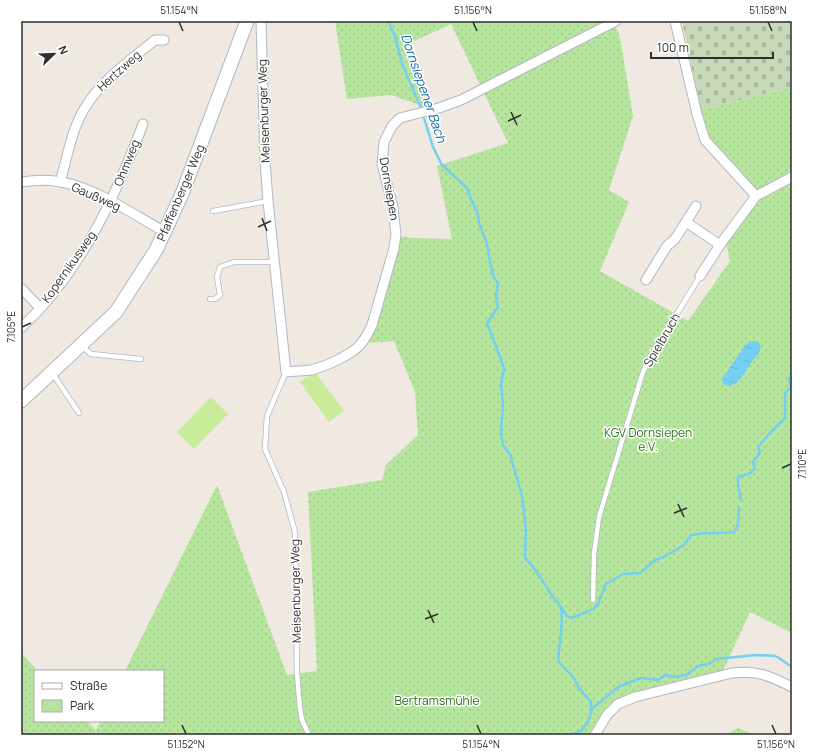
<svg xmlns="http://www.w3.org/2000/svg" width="813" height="756" font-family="Manrope,sans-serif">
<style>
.green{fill:url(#green-dots)}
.cemetery{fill:url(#cemetery-stones)}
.pitch{fill:#c9ec9a}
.water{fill:url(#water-ripples)}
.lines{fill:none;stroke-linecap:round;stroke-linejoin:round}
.stream{stroke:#75cff0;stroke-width:2.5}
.lane-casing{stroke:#b4b7c1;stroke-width:6}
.street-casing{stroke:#b4b7c1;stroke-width:11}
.secondary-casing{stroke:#b4b7c1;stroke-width:15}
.lane{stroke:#fff;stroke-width:4.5}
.street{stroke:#fff;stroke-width:9}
.secondary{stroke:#fff;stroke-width:13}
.ticks{fill:none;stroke:#2e2e2e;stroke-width:1.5}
.labels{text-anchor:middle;stroke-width:3;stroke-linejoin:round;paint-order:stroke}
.street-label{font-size:12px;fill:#2e2e2e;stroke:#fff}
.park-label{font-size:12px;fill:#2c6e1b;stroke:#fff}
.water-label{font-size:13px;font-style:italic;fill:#0d6fa3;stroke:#fff}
.neatline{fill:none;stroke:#2e2e2e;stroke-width:1.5}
.ticks-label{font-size:10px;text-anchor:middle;fill:#2e2e2e}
</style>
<defs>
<pattern id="green-dots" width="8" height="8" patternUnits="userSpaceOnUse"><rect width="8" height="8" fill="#b6e59e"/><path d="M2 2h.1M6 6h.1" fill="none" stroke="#9dc588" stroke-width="1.8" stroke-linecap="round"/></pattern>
<pattern id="cemetery-stones" width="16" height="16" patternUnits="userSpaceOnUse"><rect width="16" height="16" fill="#c8d9b8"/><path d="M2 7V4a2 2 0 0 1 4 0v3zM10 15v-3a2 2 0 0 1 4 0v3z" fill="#acbb9e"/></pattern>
<pattern id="water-ripples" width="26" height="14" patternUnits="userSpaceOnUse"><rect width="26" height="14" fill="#75cff0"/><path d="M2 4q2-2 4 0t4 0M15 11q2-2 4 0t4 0" fill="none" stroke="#66b2ce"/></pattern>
</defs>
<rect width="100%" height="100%" fill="#efe9e1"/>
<!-- green -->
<path class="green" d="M335,21H613L620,37L633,116L609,190L629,202L600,271L688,321L730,261L726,243L758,198L756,189L711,142L705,130L701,110L792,87V633L750,612L722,673L625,698L592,735H21V653L38,671H35V721H87L96,730L100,721H163V671H125L217,485L287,675L317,671L308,492L382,480L386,465L418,435L415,392L394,341L365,343L399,236L413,238L452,239L437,166L508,143L451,24L404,46L426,107L391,95L347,99Z
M738,728L755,735H725Z"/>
<!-- cemetery -->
<path class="cemetery" d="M682,21H792V87L701,110Z"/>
<!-- pitch -->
<path class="pitch" d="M315,372L344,411L329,422L300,382Z
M211,397L228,414L194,449L177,432Z"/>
<!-- water -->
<path class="water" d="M752,341L758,342L761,347C758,358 756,355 751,363C744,373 738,390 723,384L722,379L746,344Z"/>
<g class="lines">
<!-- stream -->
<path class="stream" d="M388,21L395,36L402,64L422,110
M423,115L433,147L442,165L467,188L472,202L477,211L479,223L487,244L491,267L494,278L498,283L496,297L498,307L487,323L504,368L501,385L503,404L501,432L503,445L510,454L522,496L526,530L525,558C538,571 542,580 552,596C555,600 560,603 561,608C564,626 559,643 558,661L573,677L579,688L591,702V711
M741,500L738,486V477L751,473L755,468L753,462L760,453L758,447L769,434L785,418V393L791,387L789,379L792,375
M561,607L567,616L571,618L587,612L594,608L598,604L606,584L623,574L640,573L655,560L664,557L684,545L691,535C705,532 719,534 734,532L738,525L739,508
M570,735L581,731L588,722L592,709L618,687L641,678L658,680L665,675L675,677L686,675L698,666L709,664L716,659L756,655L775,656L779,658L792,667"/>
<!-- lane casing -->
<g class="lane-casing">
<path id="lane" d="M213,211L268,201
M210,299H215L220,295L217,277L220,267L234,262H274
M82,346L91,354L141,359
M286,372L267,416L265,449L284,492L295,532L297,673L300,709L302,720L309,735
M53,374L79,413
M593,600L594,554L599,517L642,375L648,361L700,276"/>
</g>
<!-- street casing -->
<g class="street-casing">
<path id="street" d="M261,21L265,161L268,201L286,372C294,371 303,371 311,370C324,367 349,356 359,346C365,340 368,333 372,325L394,248L396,235L393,207L382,164L384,142L392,126L400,118L439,108L461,100L616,21
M675,21L697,114L705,140L756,196
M21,182C34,180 48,179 61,182C96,188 134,215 165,232
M60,182C67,159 71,132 83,111C99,82 129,61 155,40H164
M686,222L720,245
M700,276L722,242L756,196L792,177
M646,280L667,246L675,239L696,206
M21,288L40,308
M21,328C80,273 115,198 143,124
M595,735L607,715L618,704L635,697L732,673C757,670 770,676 792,687"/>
</g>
<!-- secondary casing -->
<g class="secondary-casing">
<path id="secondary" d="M21,401L116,312L156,250L182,194L247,21"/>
</g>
<!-- lane -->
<use href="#lane" class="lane"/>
<!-- street -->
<use href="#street" class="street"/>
<!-- secondary -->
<use href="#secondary" class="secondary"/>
</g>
<!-- ticks -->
<path class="ticks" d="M179,22L183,31M473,22L477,31M768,22L772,31M511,112L517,125M508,121L521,115M262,218L267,231M258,227L271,221M22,327L31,323M782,468L791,464M678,504L684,517M674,513L687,508M428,610L434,623M425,619L438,614M182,725L186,734M477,725L481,734M772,725L776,734"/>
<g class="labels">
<!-- street labels -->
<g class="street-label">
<text transform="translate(119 71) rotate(-42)" y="4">Hertzweg</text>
<text transform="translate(264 111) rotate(-92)" y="4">Meisenburger Weg</text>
<text transform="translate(127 163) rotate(-68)" y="4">Ohmweg</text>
<text transform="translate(389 189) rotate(80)" y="4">Dornsiepen</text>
<text transform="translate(181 193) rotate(-67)" y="4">Pfaffenberger Weg</text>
<text transform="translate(96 197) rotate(24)" y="4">Gaußweg</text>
<text transform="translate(69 267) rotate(-55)" y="4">Kopernikusweg</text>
<text transform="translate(662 340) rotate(-60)" y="4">Spielbruch</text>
<text transform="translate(296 591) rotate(-91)" y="4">Meisenburger Weg</text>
</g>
<!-- park labels -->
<g class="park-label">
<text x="648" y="437">KGV Dornsiepen<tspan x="648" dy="14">e.V.</tspan></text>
<text x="437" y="705">Bertramsmühle</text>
</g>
<!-- water labels -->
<g class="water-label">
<text transform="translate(424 88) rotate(71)" y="5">Dornsiepener Bach</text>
</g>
</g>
<!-- border -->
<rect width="813" height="756" fill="none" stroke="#ffffff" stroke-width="44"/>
<!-- legend -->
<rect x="34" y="670" width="130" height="52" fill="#ffffff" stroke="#ababab"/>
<rect x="42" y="683" width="20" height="6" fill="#ffffff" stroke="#ababab"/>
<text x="70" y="690" font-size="12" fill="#2e2e2e">Straße</text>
<rect x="42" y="700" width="20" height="12" fill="#b6e59e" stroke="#ababab"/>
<text x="70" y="710" font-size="12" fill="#2e2e2e">Park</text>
<!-- north arrow -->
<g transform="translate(54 54) rotate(67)" stroke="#ffffff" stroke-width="3" paint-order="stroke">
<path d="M0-3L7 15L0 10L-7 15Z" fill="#2e2e2e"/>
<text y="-6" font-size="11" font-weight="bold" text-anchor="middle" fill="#2e2e2e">N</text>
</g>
<!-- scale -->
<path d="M651 52v6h122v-6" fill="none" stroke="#2e2e2e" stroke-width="2"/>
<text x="657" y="52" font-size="12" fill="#2e2e2e" stroke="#ffffff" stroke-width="3" paint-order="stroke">100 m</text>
<rect x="22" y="22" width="769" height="712" class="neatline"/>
<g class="ticks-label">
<text x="179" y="14">51.154°N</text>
<text x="473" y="14">51.156°N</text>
<text x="768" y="14">51.158°N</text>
<text transform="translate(11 327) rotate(-90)" y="4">7.105°E</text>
<text transform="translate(802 464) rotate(-90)" y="4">7.110°E</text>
<text x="186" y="748">51.152°N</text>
<text x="481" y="748">51.154°N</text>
<text x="776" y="748">51.156°N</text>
</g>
</svg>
